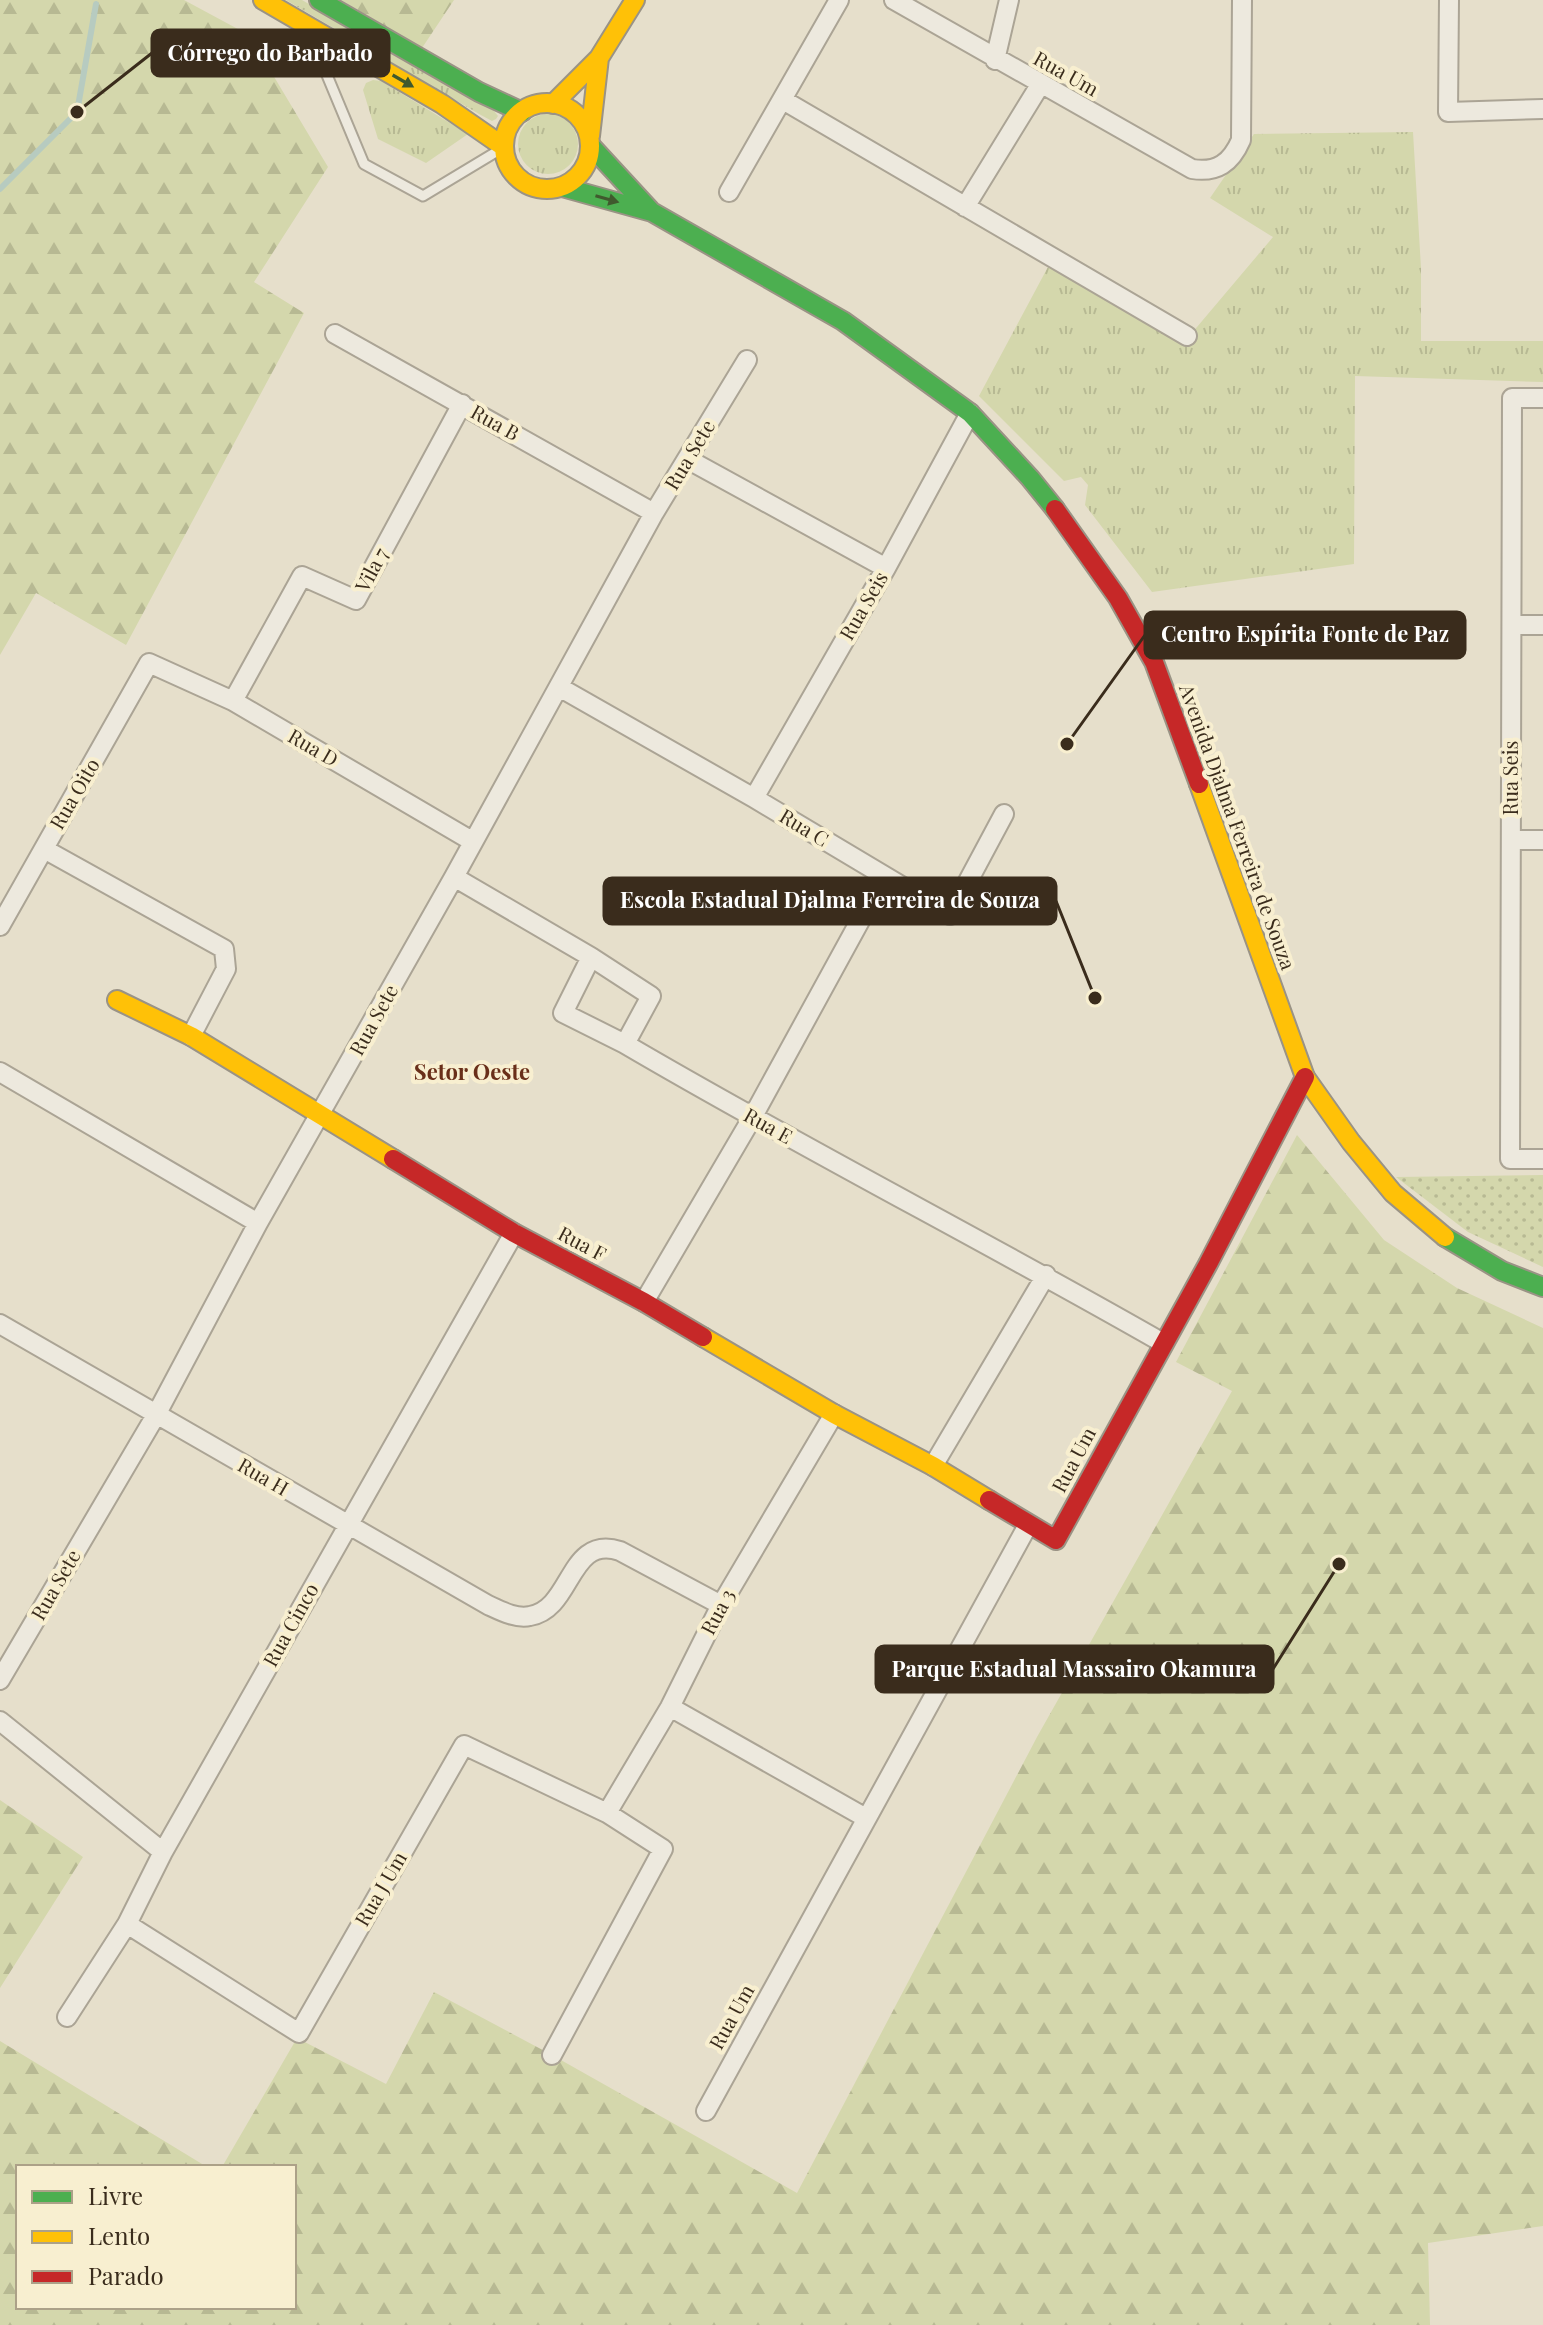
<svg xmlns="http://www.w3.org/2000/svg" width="1543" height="2325" font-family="'Playfair Display',serif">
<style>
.grass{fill:url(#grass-tufts)}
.forest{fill:url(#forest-firs)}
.park{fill:url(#park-dots)}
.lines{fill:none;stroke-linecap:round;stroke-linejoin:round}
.stream{stroke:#b7cbc0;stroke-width:6}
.lane-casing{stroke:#aba495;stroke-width:13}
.street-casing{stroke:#aba495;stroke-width:22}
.fast-casing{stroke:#9a9385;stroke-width:22}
.slow-casing{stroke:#9a9385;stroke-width:22}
.jam-casing{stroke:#9a9385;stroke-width:22}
.lane{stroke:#ede9de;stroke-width:9}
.street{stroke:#ede9de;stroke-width:18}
.fast{stroke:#4caf50;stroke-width:18}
.slow{stroke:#ffc107;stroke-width:18}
.jam{stroke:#c62828;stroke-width:18}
.oneway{fill:#405a2e}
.labels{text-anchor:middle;stroke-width:8;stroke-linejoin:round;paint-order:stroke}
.street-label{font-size:20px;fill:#3a2c1c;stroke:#f8efd0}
.neighbourhood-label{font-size:22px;font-weight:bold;fill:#692f19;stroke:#f8efd0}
.leader{fill:none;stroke:#3a2c1c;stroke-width:3}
.callout-dot{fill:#3a2c1c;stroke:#f8efd0;stroke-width:3}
.callout{fill:#3a2c1c;stroke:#3a2c1c;stroke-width:3}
.callout-label{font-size:22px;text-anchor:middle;font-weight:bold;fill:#fff}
</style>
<defs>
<pattern id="grass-tufts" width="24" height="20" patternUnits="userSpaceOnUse" patternTransform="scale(2)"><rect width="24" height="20" fill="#d4d7ac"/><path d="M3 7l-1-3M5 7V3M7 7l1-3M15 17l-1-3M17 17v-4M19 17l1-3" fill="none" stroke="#b7b993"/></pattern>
<pattern id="forest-firs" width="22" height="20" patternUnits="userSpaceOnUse" patternTransform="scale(2)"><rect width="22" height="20" fill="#d4d7ac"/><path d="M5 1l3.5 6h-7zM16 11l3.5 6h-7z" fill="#b7b993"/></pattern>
<pattern id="park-dots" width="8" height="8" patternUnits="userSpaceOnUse" patternTransform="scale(2)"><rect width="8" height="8" fill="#d4d7ac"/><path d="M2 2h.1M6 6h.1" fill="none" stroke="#b7b993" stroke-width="1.8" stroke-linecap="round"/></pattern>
</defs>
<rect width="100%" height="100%" fill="#e6dfcb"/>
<!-- grass -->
<path class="grass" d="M286,0H302L494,111L498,116L496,119L492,121L479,114Z
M373,80L381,81L468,134L426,163L378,139L363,90L366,83Z
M518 144a30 30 0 1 1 60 0a30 30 0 1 1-60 0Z
M1413,132L1421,268V341H1543V382L1355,376L1354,564L1152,592L1085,505L1088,485L1081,477L1064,481L979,396L1049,265L1186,340L1273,237L1210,198L1254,134Z"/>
<!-- forest -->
<path class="forest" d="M0,0H184L249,35L328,167L254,282L304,313L126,645L36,593L0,655Z
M341,0H454L422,48Z
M1297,1135L1384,1240L1457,1288L1543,1328V2226L1428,2243L1430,2325H0V2041L207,2167H18V2307H294V2167H222L297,2038L386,2084L434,1992L552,2055L797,2193L1037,1737L1232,1391L1176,1362Z
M0,1800L83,1857L0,1988Z"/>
<!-- park -->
<path class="park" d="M1543,1175V1267L1468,1232L1396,1177Z"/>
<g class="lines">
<!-- stream -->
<path class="stream" d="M0,189L77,112L96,4"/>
<!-- lane casing -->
<g class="lane-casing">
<path id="lane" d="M309,32L364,164L423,196L501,149"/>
</g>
<!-- street casing -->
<g class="street-casing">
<path id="street" d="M894,0L1192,169C1217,173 1231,163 1241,140L1242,0
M1449,0L1448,112L1543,109
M995,60L1009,0
M783,100L1187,336
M729,192L839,0
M965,207L1040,85
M335,334L654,513
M1543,398H1512L1510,1159H1543
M689,460L886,568
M1512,625H1543
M559,687L754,798L950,915L1004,814
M233,701L302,576L356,600L462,404
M754,798L886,568L970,413
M1511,840H1543
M44,849L224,949L226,969L191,1036
M454,877L591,957L651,996L625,1044C802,1148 985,1241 1163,1343
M0,926L149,663L233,701L472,841
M591,957L563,1013L625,1044
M0,1072L258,1223
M644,1302L752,1118L884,877
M0,1324L488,1605C501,1611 516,1619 530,1616C573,1609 568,1534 620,1551L721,1605
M933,1466L1046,1275
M0,1680L156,1415L258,1223L454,877L654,513L747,360
M670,1707L866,1818
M0,1721L163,1852
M607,1813L670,1707L721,1605L834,1414
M127,1924L299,2033L464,1745L607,1813L663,1849L552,2055
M67,2017L127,1924L163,1852L514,1233
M706,2111L1028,1525"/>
</g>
<!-- fast casing -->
<g class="fast-casing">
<path id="fast" d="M319,0L479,92L522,112
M591,146L650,210
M562,187L652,212L843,321L970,413L1030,478L1055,509
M1445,1237L1502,1271L1543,1287"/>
</g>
<!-- slow casing -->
<g class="slow-casing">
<path id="slow" d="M263,0L442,104L504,147
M504 146a43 43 0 1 1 86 0a43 43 0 1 1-86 0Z
M553,104L599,58L635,0
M590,136L599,58
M1199,784L1305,1077L1351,1142L1393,1193L1445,1237
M117,1000L191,1036L393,1159
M703,1337L834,1414L933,1466L989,1500"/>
</g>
<!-- jam casing -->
<g class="jam-casing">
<path id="jam" d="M1055,509L1118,598L1154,662L1199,784
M393,1159L514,1233L644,1302L703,1337
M989,1500L1056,1540L1208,1264L1305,1077"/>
</g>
<!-- lane -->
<use href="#lane" class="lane"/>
<!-- street -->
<use href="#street" class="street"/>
<!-- fast -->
<use href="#fast" class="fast"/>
<!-- slow -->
<use href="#slow" class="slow"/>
<!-- jam -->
<use href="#jam" class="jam"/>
</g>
<!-- one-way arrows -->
<defs><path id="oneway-solid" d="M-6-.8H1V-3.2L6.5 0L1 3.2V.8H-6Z" transform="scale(2)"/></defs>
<g class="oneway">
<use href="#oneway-solid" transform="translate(403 81) rotate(30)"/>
<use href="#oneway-solid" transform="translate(607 199) rotate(16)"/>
</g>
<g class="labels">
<!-- street labels -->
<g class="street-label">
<text transform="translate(1066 74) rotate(29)" y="7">Rua Um</text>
<text transform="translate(495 423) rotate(29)" y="7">Rua B</text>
<text transform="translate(690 455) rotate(-59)" y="7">Rua Sete</text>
<text transform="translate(372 570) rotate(-62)" y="7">Vila 7</text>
<text transform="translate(864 606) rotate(-60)" y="7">Rua Seis</text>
<text transform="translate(313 748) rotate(30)" y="7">Rua D</text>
<text transform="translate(1511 778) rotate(-90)" y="7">Rua Seis</text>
<text transform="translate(75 794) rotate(-60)" y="7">Rua Oito</text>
<text transform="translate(1237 827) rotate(70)" y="7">Avenida Djalma Ferreira de Souza</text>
<text transform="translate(804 828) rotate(31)" y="7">Rua C</text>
<text transform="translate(374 1020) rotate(-61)" y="7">Rua Sete</text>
<text transform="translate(768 1126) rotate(29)" y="7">Rua E</text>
<text transform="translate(582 1244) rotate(28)" y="7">Rua F</text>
<text transform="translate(1074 1460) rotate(-62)" y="7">Rua Um</text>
<text transform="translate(263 1477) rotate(30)" y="7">Rua H</text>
<text transform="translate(56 1585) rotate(-60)" y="7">Rua Sete</text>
<text transform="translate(718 1612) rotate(-62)" y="7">Rua 3</text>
<text transform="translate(291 1625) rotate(-61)" y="7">Rua Cinco</text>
<text transform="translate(381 1889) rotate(-60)" y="7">Rua J Um</text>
<text transform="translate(732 2017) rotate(-61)" y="7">Rua Um</text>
</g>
<!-- neighbourhood labels -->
<g class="neighbourhood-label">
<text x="472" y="1080">Setor Oeste</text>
</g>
</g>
<!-- callouts -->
<path class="leader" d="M77 112L152 53M1067 744L1145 635M1095 998L1056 901M1339 1564L1273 1669"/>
<g class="callout-dot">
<circle cx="77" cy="112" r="8"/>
<circle cx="1067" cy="744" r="8"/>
<circle cx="1095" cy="998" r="8"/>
<circle cx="1339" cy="1564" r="8"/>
</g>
<g class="callout">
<rect x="152" y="30" width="237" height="46" rx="8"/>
<rect x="1145" y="612" width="320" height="46" rx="8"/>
<rect x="604" y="878" width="452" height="46" rx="8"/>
<rect x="876" y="1646" width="397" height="46" rx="8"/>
</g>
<g class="callout-label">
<text x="270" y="61">Córrego do Barbado</text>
<text x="1305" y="642">Centro Espírita Fonte de Paz</text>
<text x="830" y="908">Escola Estadual Djalma Ferreira de Souza</text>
<text x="1074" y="1677">Parque Estadual Massairo Okamura</text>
</g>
<!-- legend -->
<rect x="16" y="2165" width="280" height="144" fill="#f8efd0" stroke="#aca188" stroke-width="2"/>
<rect x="32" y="2191" width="40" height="12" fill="#4caf50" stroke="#aca188" stroke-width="2"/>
<text x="88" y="2205" font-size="24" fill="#3a2c1c">Livre</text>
<rect x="32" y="2231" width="40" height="12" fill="#ffc107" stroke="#aca188" stroke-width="2"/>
<text x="88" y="2245" font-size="24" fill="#3a2c1c">Lento</text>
<rect x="32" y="2271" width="40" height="12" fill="#c62828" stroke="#aca188" stroke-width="2"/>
<text x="88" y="2285" font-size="24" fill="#3a2c1c">Parado</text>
</svg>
